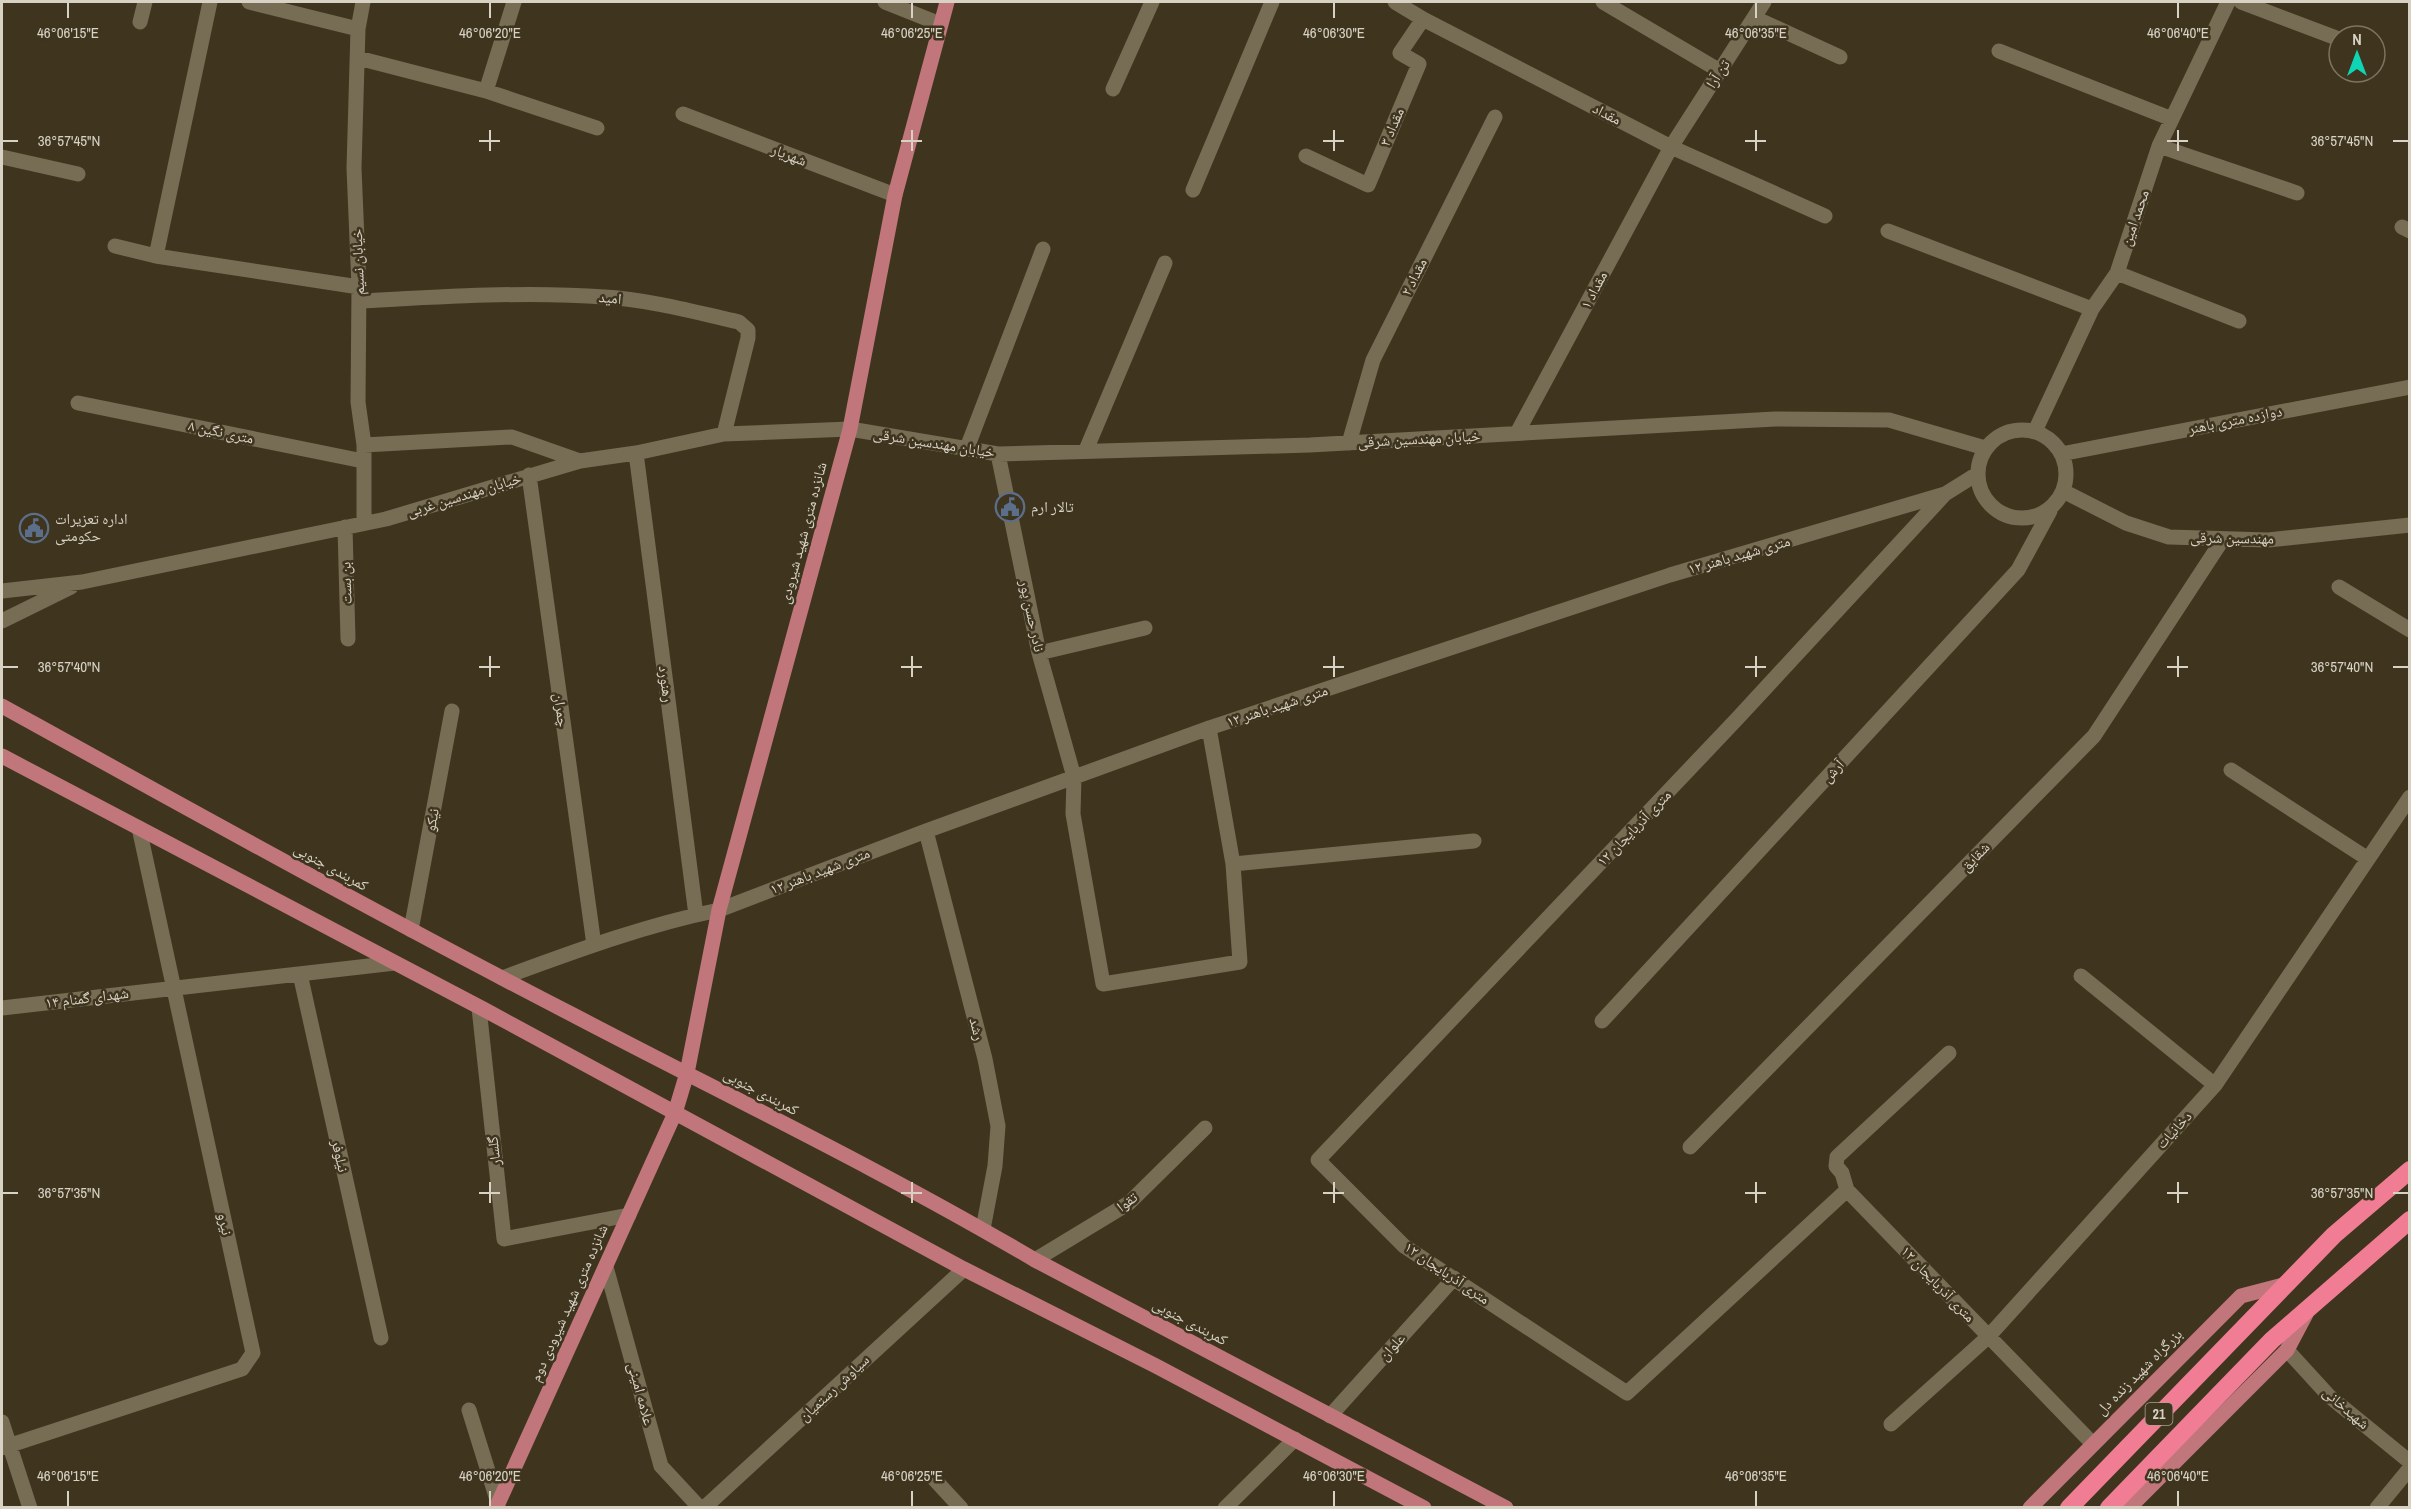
<svg xmlns="http://www.w3.org/2000/svg" width="2411" height="1509" font-family="'Archivo Narrow','Noto Naskh Arabic',sans-serif">
<style>
.lines{fill:none;stroke-linecap:round;stroke-linejoin:round}
.minor{stroke:#776c54;stroke-width:15}
.major{stroke:#c0767a;stroke-width:15}
.highway{stroke:#f07d94;stroke-width:18}
.ticks{fill:none;stroke:#d8d2c5;stroke-width:2}
.labels{text-anchor:middle;stroke-width:5;stroke-linejoin:round;paint-order:stroke}
.shield{fill:#3f351f;stroke:#aaa393;stroke-width:1.5}
.shield-label{font-size:14px;font-weight:bold;fill:#d8d2c5}
.street-label{font-size:15px;fill:#d8d2c5;stroke:#3f351f}
.poi-label{font-size:15px;fill:#d8d2c5;stroke:#3f351f;text-anchor:start}
.ticks-label{font-size:15px;text-anchor:middle;fill:#d8d2c5;stroke:#3f351f;stroke-width:5;stroke-linejoin:round;paint-order:stroke}
</style>
<rect width="100%" height="100%" fill="#3f351f"/>
<g class="lines">
<!-- minor -->
<path class="minor" d="M249,2L358,29
M363,2L358,29L354,168L359,287L358,402L364,445V523
M885,2L940,24
M1395,2L1423,19L1671,147L1825,216
M1603,2L1720,71
M2241,2L2339,39
M1755,18L1840,57
M140,22L145,2
M1999,51L2172,119
M358,58L486,91L597,128
M1113,89L1152,2
M486,91L514,2
M683,114L895,195
M2159,146L2297,193
M1306,156L1368,185L1419,64L1400,53L1423,19
M2,157L78,174
M1193,190L1272,2
M2402,227L2410,231
M1888,231L2092,309
M115,246L156,256L359,287
M156,256L210,2
M2117,273L2239,321
M359,301C439,297 525,291 605,297C651,300 695,312 739,322L748,330V338L724,434
M78,403L363,461
M1978 474a44 44 0 1 1 88 0a44 44 0 1 1-88 0Z
M2035,431L2092,309L2117,273L2159,146L2228,2
M1517,433L1671,147L1764,2
M1349,443L1373,360L1495,117
M364,445L512,437L580,461
M967,448L1043,249
M1086,450L1165,263
M636,453L696,915
M998,454L1039,653L1074,777L1073,814L1103,984L1240,962L1233,864L1209,728
M2061,454L2410,387
M529,475L594,945
M2063,491L2126,523L2169,537L2268,540L2410,525
M1945,494L1735,721L1318,1160L1404,1246L1627,1393L1847,1190L2093,1444
M345,527L348,639
M2339,587L2410,630
M2,591L82,582L386,519L580,461L636,453L724,434L850,429L998,454L1310,445L1775,419L1889,420L1985,448
M2,621L71,587
M1039,653L1145,628
M2231,770L2368,859
M926,831L985,1059L998,1126L995,1166L983,1229
M1233,864L1474,841
M411,930L452,711
M300,974L381,1338
M2081,976L2215,1085
M502,978C573,952 645,925 719,910L926,831L1209,728L1670,575L1945,494L1977,474
M2,1008L395,963
M479,1008L504,1239L629,1215
M1602,1021L2018,570L2050,511
M1690,1147L2094,736L2223,539
M1847,1190L1842,1173L1836,1166L1837,1157L1949,1053
M1035,1260L1129,1203L1205,1128
M606,1267L661,1466L700,1508
M2287,1350L2329,1396L2410,1462
M469,1410L498,1503
M1330,1416L1454,1278
M2,1422L30,1508
M1891,1424L1988,1337L2215,1085L2410,797
M2,1448L242,1369L253,1353L139,828
M935,1480L961,1508
M704,1508L964,1269
M1225,1508L1295,1439
M2377,1508L2410,1468"/>
<!-- major -->
<path class="major" d="M2,706C192,811 383,917 577,1017C730,1097 886,1172 1035,1260L1506,1508
M2,756L485,1010L964,1269L1156,1366L1424,1508
M496,1508L675,1113L687,1073L719,910L850,429L895,195L947,2
M2030,1508L2241,1296L2287,1284
M2129,1508L2287,1350L2306,1314"/>
<!-- highway -->
<path class="highway" d="M2069,1508L2334,1235L2410,1170
M2109,1508L2272,1340L2410,1220"/>
</g>
<!-- ticks -->
<path class="ticks" d="M68,3V18M490,3V18M912,3V18M1334,3V18M1756,3V18M2178,3V18M490,130V151M912,130V151M1334,130V151M1756,130V151M2178,130V151M3,141H18M479,141H500M901,141H922M1323,141H1344M1745,141H1766M2167,141H2188M2393,141H2408M490,656V677M912,656V677M1334,656V677M1756,656V677M2178,656V677M3,667H18M479,667H500M901,667H922M1323,667H1344M1745,667H1766M2167,667H2188M2393,667H2408M490,1182V1203M912,1182V1203M1334,1182V1203M1756,1182V1203M2178,1182V1203M3,1193H18M479,1193H500M901,1193H922M1323,1193H1344M1745,1193H1766M2167,1193H2188M2393,1193H2408M68,1491V1506M490,1491V1506M912,1491V1506M1334,1491V1506M1756,1491V1506M2178,1491V1506"/>
<!-- icons -->
<defs>
<g id="civic-ring" transform="scale(1.5)"><circle r="9.5" fill="#3f351f" stroke="#5c6f8a" stroke-width="1.5"/><path d="M-.6-6.5H3V-4.5H.6V-3L4-1V1h2V6H-6V1h2V-1L-.6-3ZM-1.2 2.5V6h2.4V2.5Z" fill="#5c6f8a"/></g>
</defs>
<g fill-rule="evenodd">
<use href="#civic-ring" x="1010" y="507"/>
<use href="#civic-ring" x="34" y="528"/>
</g>
<g class="labels">
<!-- shield labels -->
<rect class="shield" x="2145.5" y="1403" width="27" height="22" rx="4.5"/>
<g class="shield-label">
<text x="2159" y="1419">21</text>
</g>
<!-- street labels -->
<g class="street-label">
<text transform="translate(1718 74) rotate(-57)" y="5">تن آرا</text>
<text transform="translate(1607 114) rotate(27)" y="5">مقداد</text>
<text transform="translate(1392 127) rotate(-67)" y="5">مقداد ۳</text>
<text transform="translate(789 155) rotate(21)" y="5">شهریار</text>
<text transform="translate(2135 218) rotate(-71)" y="5">محمد امین</text>
<text transform="translate(358 262) rotate(-92)" y="5">خیابان نسیم</text>
<text transform="translate(1414 277) rotate(-63)" y="5">مقداد ۲</text>
<text transform="translate(1594 290) rotate(-62)" y="5">مقداد ۱</text>
<text transform="translate(610 298) rotate(5)" y="5">امید</text>
<text transform="translate(2235 420) rotate(-11)" y="5">دوازده متری باهنر</text>
<text transform="translate(221 432) rotate(12)" y="5">۸ متری نگین</text>
<text transform="translate(1419 439) rotate(-3)" y="5">خیابان مهندسین شرقی</text>
<text transform="translate(934 443) rotate(9)" y="5">خیابان مهندسین شرقی</text>
<text transform="translate(464 495) rotate(-17)" y="5">خیابان مهندسین غربی</text>
<text transform="translate(803 533) rotate(-75)" y="5">شانزده متری شهید شیرودی</text>
<text transform="translate(2232 538) rotate(1)" y="5">مهندسین شرقی</text>
<text transform="translate(1739 555) rotate(-16)" y="5">۱۲ متری شهید باهنر</text>
<text transform="translate(346 583) rotate(-92)" y="5">بن بست</text>
<text transform="translate(1032 616) rotate(78)" y="5">نادر حسن پور</text>
<text transform="translate(666 684) rotate(83)" y="5">رهنورد</text>
<text transform="translate(1277 706) rotate(-18)" y="5">۱۲ متری شهید باهنر</text>
<text transform="translate(561 710) rotate(82)" y="5">چمران</text>
<text transform="translate(1833 771) rotate(-47)" y="5">آرش</text>
<text transform="translate(432 820) rotate(-79)" y="5">نیکو</text>
<text transform="translate(1634 828) rotate(-46)" y="5">۱۲ متری آذربایجان</text>
<text transform="translate(1975 857) rotate(-46)" y="5">شقایق</text>
<text transform="translate(331 867) rotate(29)" y="5">کمربندی جنوبی</text>
<text transform="translate(820 871) rotate(-21)" y="5">۱۲ متری شهید باهنر</text>
<text transform="translate(87 998) rotate(-7)" y="5">۱۴ شهدای گمنام</text>
<text transform="translate(977 1029) rotate(75)" y="5">رشد</text>
<text transform="translate(761 1092) rotate(28)" y="5">کمربندی جنوبی</text>
<text transform="translate(2174 1130) rotate(-48)" y="5">دخانیات</text>
<text transform="translate(494 1151) rotate(-96)" y="5">گلسار</text>
<text transform="translate(340 1156) rotate(77)" y="5">نیلوفر</text>
<text transform="translate(1127 1202) rotate(-37)" y="5">تقوا</text>
<text transform="translate(225 1224) rotate(78)" y="5">نیرو</text>
<text transform="translate(1447 1273) rotate(34)" y="5">۱۲ متری آذربایجان</text>
<text transform="translate(1938 1284) rotate(46)" y="5">۱۲ متری آذربایجان</text>
<text transform="translate(569 1303) rotate(-66)" y="5">شانزده متری شهید شیرودی دوم</text>
<text transform="translate(1190 1322) rotate(28)" y="5">کمربندی جنوبی</text>
<text transform="translate(1392 1347) rotate(-48)" y="5">علوان</text>
<text transform="translate(2139 1372) rotate(-45)" y="5">بزرگراه شهید زنده دل</text>
<text transform="translate(834 1388) rotate(-43)" y="5">سیاوش رستمیان</text>
<text transform="translate(641 1394) rotate(75)" y="5">علامه امینی</text>
<text transform="translate(2346 1408) rotate(41)" y="5">شهیدخانی</text>
</g>
<!-- poi labels -->
<g class="poi-label">
<text x="1031" y="512">تالار ارم</text>
<text x="55" y="524">اداره تعزیرات<tspan x="55" dy="17">حکومتی</tspan></text>
</g>
</g>
<g class="ticks-label">
<text x="68" y="38">46°06'15"E</text>
<text x="490" y="38">46°06'20"E</text>
<text x="912" y="38">46°06'25"E</text>
<text x="1334" y="38">46°06'30"E</text>
<text x="1756" y="38">46°06'35"E</text>
<text x="2178" y="38">46°06'40"E</text>
<text x="69" y="146">36°57'45"N</text>
<text x="2342" y="146">36°57'45"N</text>
<text x="69" y="672">36°57'40"N</text>
<text x="2342" y="672">36°57'40"N</text>
<text x="69" y="1198">36°57'35"N</text>
<text x="2342" y="1198">36°57'35"N</text>
<text x="68" y="1481">46°06'15"E</text>
<text x="490" y="1481">46°06'20"E</text>
<text x="912" y="1481">46°06'25"E</text>
<text x="1334" y="1481">46°06'30"E</text>
<text x="1756" y="1481">46°06'35"E</text>
<text x="2178" y="1481">46°06'40"E</text>
</g>
<!-- border -->
<rect width="2411" height="1509" fill="none" stroke="#d8d2c5" stroke-width="6"/>
<!-- north arrow -->
<g transform="translate(2357 54)"><circle r="28" fill="#3f351f" stroke="#7c7461" stroke-width="1.5"/>
<path d="M0-4.5L10 22L0 15L-10 22Z" fill="#0ed5b4"/>
<text y="-9" font-size="16" font-weight="bold" text-anchor="middle" fill="#d8d2c5">N</text>
</g>
</svg>
